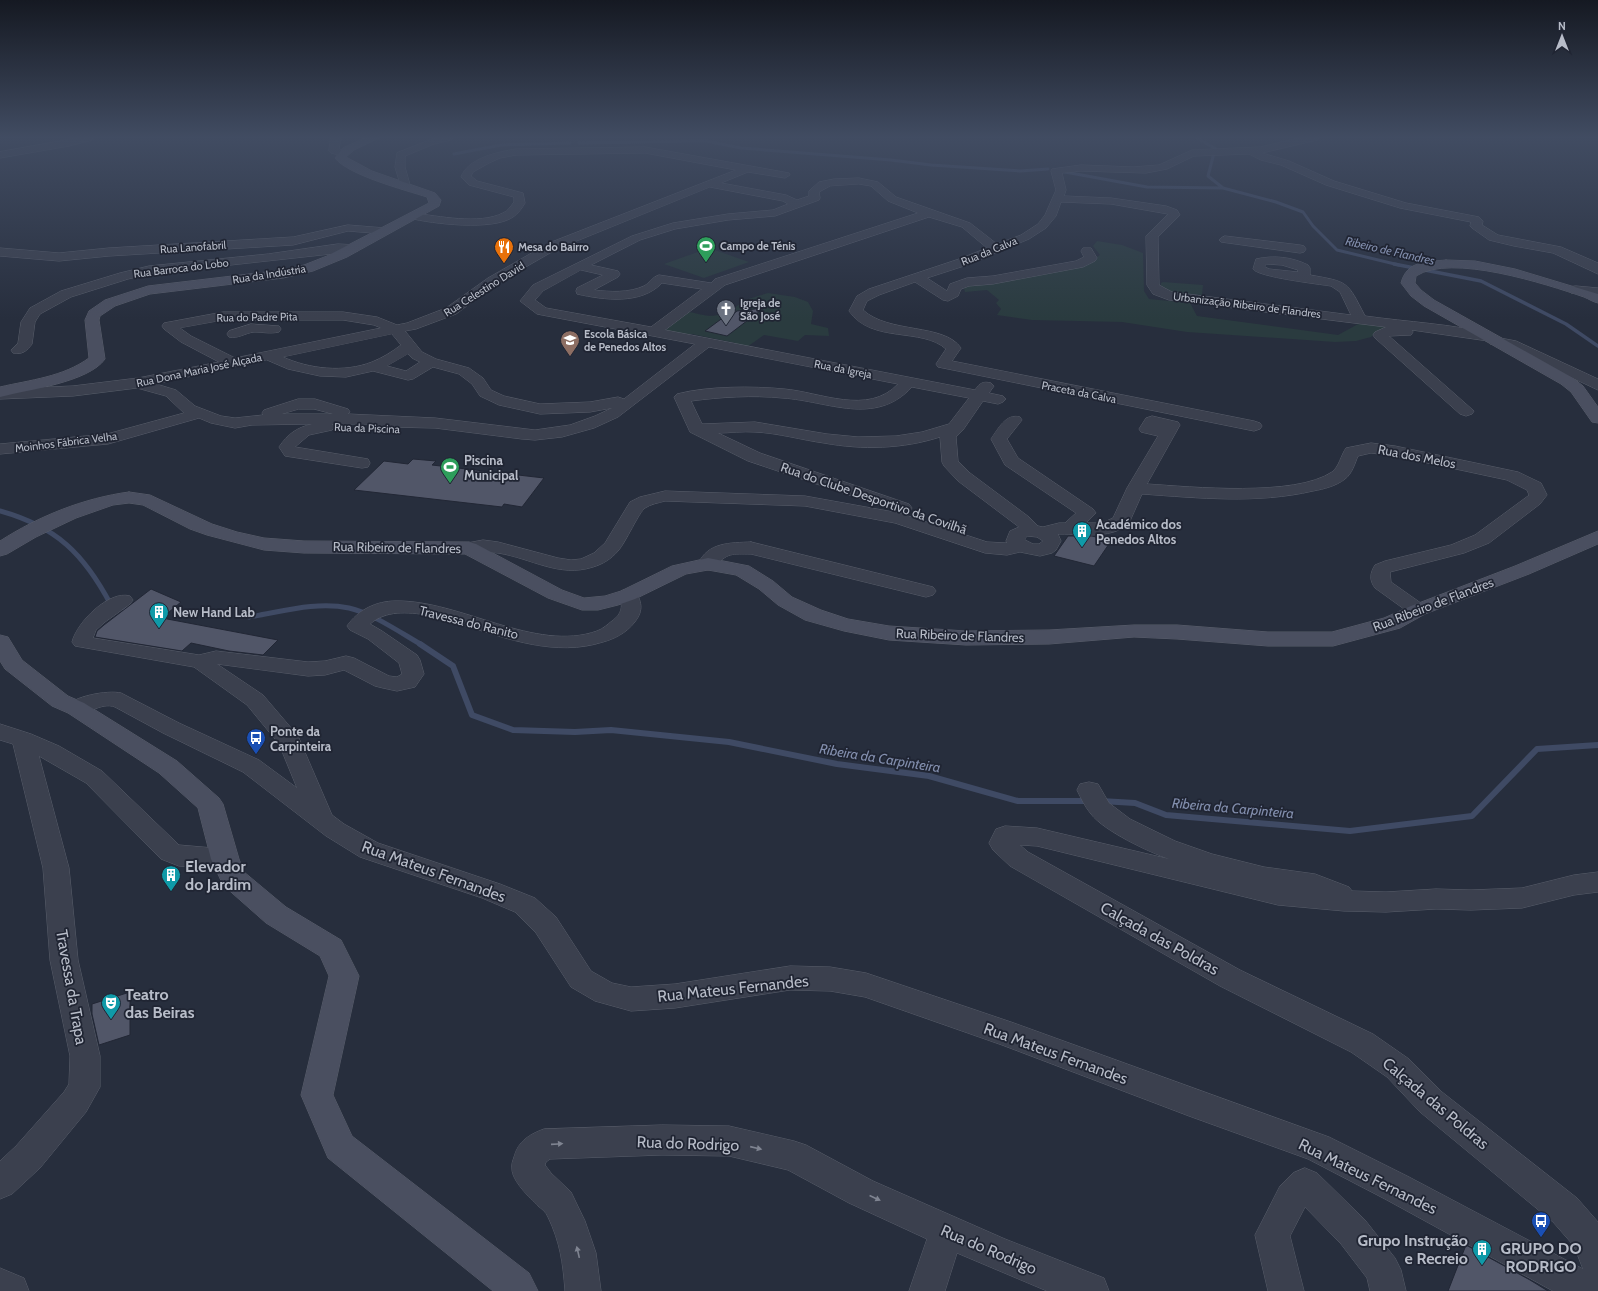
<svg xmlns="http://www.w3.org/2000/svg" width="1598" height="1291" font-family="Cabin,sans-serif">
<style>
.green{fill:#2a3b3f}
.lines{fill:none;stroke-linecap:round;stroke-linejoin:round}
.stream-far3{stroke:#3f4a64;stroke-width:3}
.stream-far2{stroke:#3f4a64;stroke-width:3.5}
.stream-far1{stroke:#3f4a64;stroke-width:5}
.stream{stroke:#3f4a64;stroke-width:6}
.building{fill:#515668;stroke:#222735}
.street-casing{stroke:#595e6b;stroke-width:1}
.secondary-casing{stroke:#595e6b;stroke-width:1}
.street{fill:#3b404e;fill-rule:evenodd}
.secondary{fill:#4a4f60;fill-rule:evenodd}
.oneway{fill:#7f8491}
.labels{text-anchor:middle;stroke-width:3.5;stroke-linejoin:round;paint-order:stroke}
.far-poi-label{font-size:11px;font-weight:bold;fill:#b7bcc8;stroke:#202533;text-anchor:start}
.far-street-label{font-size:11px;fill:#b7bcc8;stroke:#202533}
.far-water-label{font-size:12px;font-style:italic;fill:#828ead;stroke:#202533}
.street-label{font-size:13px;fill:#b7bcc8;stroke:#202533}
.poi-label{font-size:13px;font-weight:bold;fill:#b7bcc8;stroke:#202533;text-anchor:start}
.water-label{font-size:14px;font-style:italic;fill:#828ead;stroke:#202533}
.near-poi-label{font-size:16px;font-weight:bold;fill:#b7bcc8;stroke:#202533;text-anchor:start}
.near-street-label{font-size:16px;fill:#b7bcc8;stroke:#202533}
</style>
<rect width="100%" height="100%" fill="#272e3d"/>
<!-- green -->
<path class="green" d="M1097,241L1122,245L1143,253L1144,291L1149,299L1190,303L1197,316L1338,335L1360,323L1437,332L1387,329L1376,332L1371,337L1356,341L1335,342L1187,332L1122,322L1032,320L997,315L1001,309L996,303L999,300L987,290L965,292L964,288L969,285L1085,265L1100,255L1093,246Z
M709,248L749,262L704,278L664,264Z
M1163,282L1203,285L1202,295L1173,293L1161,289V283Z
M768,293L795,297L808,302L813,311L811,324L828,328L829,336L805,335L798,341L764,335L747,347L734,344L735,343L692,334L688,335L663,332L689,312C706,315 714,320 729,309H733L745,300Z"/>
<g class="lines">
<!-- stream-far3 -->
<path class="stream-far3" d="M1197,138L1216,149
M579,143L706,141L741,148L891,160L931,165L1020,171L1048,169
M1214,153L1208,176L1223,188L1276,202L1303,212L1313,226L1337,250L1399,265
M454,154L501,145L570,143
M1065,172L1147,187L1223,188"/>
<!-- stream-far2 -->
<path class="stream-far2" d="M1394,264L1481,281L1566,324L1598,346"/>
<!-- stream-far1 -->
<path class="stream-far1" d="M0,511C57,527 84,554 111,605L125,608
M249,617C281,612 316,601 349,608C372,613 401,633 422,645"/>
<!-- stream -->
<path class="stream" d="M420,644L453,666L472,715L513,730L575,732L611,730L729,742L837,764L929,776L1018,801H1089
M1101,801L1135,803L1166,815L1350,831L1472,816L1537,749L1598,745"/>
</g>
<!-- building -->
<path class="building" d="M764,308L727,336L705,331L728,314H733L737,311Z
M413,459L436,461L432,465L544,478L522,507L504,504L502,507L354,490L384,461L408,464Z
M1068,536H1092L1111,541L1094,566L1054,556Z
M151,589L181,602L162,618L278,640L263,655L229,651L191,643L182,651L95,637L97,631L104,625Z
M130,992V1035L99,1045L92,1014V1004Z
M1466,1245L1530,1280L1548,1291H1448Z"/>
<g class="lines">
<!-- street casing -->
<g class="street-casing">
<path id="street" d="M77,138H94L92,140L69,146L0,158V152Z
M331,138H341L339,149L346,151L348,153L346,155L343,156L331,153L329,151Z
M435,138H453L451,140L434,144L405,156V167L410,185L405,188L401,187L395,167L397,153Z
M1299,138H1319L1317,140L1262,153L1289,161L1334,181L1406,203L1479,217L1483,221L1482,225L1498,235L1561,247L1598,263V274L1553,253L1514,246L1489,240L1472,228L1470,226L1471,222L1400,208L1326,185L1281,165L1261,160L1249,154L1194,156L1167,169L1146,173L1081,171L1062,173L1066,190L1064,196L1111,198L1166,206L1177,210L1180,215L1158,237L1159,285L1172,292L1351,315L1340,292L1331,286C1318,284 1258,277 1253,269L1256,259C1274,255 1292,257 1308,265L1310,268V275C1349,282 1347,281 1365,316C1408,322 1452,324 1493,334L1495,337L1516,341L1598,379V390L1507,347L1490,344L1488,341L1412,330L1413,332L1411,335L1389,336L1474,411L1472,414L1466,416L1460,414L1375,338L1373,335L1375,332L1386,327L1169,300L1153,294L1147,285L1146,236L1168,214L1111,204L1061,202L1056,216L1046,228L1029,239L967,265L927,278L947,291L950,284L967,278L993,276L1076,261L1084,257L1081,251L1083,248H1091L1097,258L1095,261L1083,267L993,284L969,286L961,289L958,296L948,301L943,300L915,282L879,295L867,301L863,310C889,334 944,323 961,348L952,361L1254,421L1260,423L1262,426L1260,429L1254,431L938,367L936,364L946,349C922,327 872,344 849,311L857,296L869,289L959,259L987,248L962,227L929,217L725,285L665,330L975,390C980,383 983,381 991,383L994,386L989,393L1003,396L1006,399L1003,402L998,404L983,401L963,430L956,437L958,461L970,473L1029,517L1038,526L1043,527L1059,523H1065L1076,513L1005,465L991,439C998,429 1006,413 1020,417L1022,420L1007,439L1018,458L1093,509L1096,513L1086,523H1102L1113,518L1127,488L1158,436L1141,432L1139,429L1146,418L1152,416L1178,422L1180,425L1147,484C1192,487 1295,497 1332,472C1339,467 1341,455 1346,448L1371,443L1395,446L1518,472L1541,483L1547,495L1540,504L1489,543L1464,553L1390,572L1391,582L1425,606L1428,610L1425,614L1418,616L1411,614L1375,588C1369,580 1370,573 1375,565L1385,561L1451,545L1475,535L1528,496L1529,495L1527,490L1507,480L1395,456L1371,453L1358,456C1355,463 1352,474 1345,479C1336,486 1324,489 1313,491C1257,504 1199,498 1142,494L1130,521C1117,540 1080,534 1061,534H1058L1061,541L1056,550L1052,553L1040,556L1020,552L1007,555L985,553L895,523L805,506L665,501C658,503 651,504 645,508C639,512 626,542 618,551C611,559 603,564 593,567C559,578 531,558 498,553C486,551 474,555 462,552L460,548L462,544L483,540L498,542L558,558L571,560L581,559L594,553L605,543L630,502L640,497L665,491L805,496L899,513L987,542L1007,543L1006,541L1010,531L1019,527L958,481L944,466L942,462L940,437C903,449 862,450 824,443C802,440 778,433 755,432C743,431 730,433 718,433L760,453L909,504L912,508L909,512L903,513L748,461L690,432L674,397L677,394C707,386 753,386 784,389C820,392 868,416 898,384L709,347L618,417L594,428L562,437L535,440L522,439L435,428L389,427L368,424H332L334,427L332,430L309,435L295,447L368,459L370,463L368,467L362,468L285,456L279,447C288,434 296,428 312,424L252,425L235,428L211,423L199,418L108,444L0,454V444L107,434L184,413L166,396L137,388L73,396L0,399V389L73,386L138,378L219,362L181,342L164,329L162,326L164,323L223,312H343L377,317L397,325L407,323L446,308L488,278L549,243L736,170L645,153L516,155L500,158L489,163L473,172L471,176L477,181L523,193L525,203C522,208 518,214 513,217C493,231 433,224 409,218L407,216L409,214L413,213C439,216 479,225 503,213C508,211 511,206 514,202V197L469,185L461,177C468,158 498,152 516,149L645,147L789,173L790,175L785,178L748,172L721,183L786,195L797,200L809,196V191L819,182L834,179L859,178L878,182L896,197L970,223L997,244L1021,235L1038,224L1045,215L1056,190L1051,171L1052,169L1081,165L1133,167L1159,165L1192,150L1260,147ZM859,184L871,186L888,201L918,213L715,279L711,283L659,275C652,277 650,283 644,286C629,293 610,292 594,290L618,277L620,274L618,271L591,265L640,240L675,229L728,220L775,216L819,200L820,198L819,192L830,186ZM710,187L783,201L788,204L773,210L728,214L673,223L632,236L533,285L520,301L537,314L542,315L695,344L624,399L618,397L590,402L540,404L504,396L491,390L483,378L469,368L436,359L422,352L405,331L416,329L456,314L496,284L557,249ZM1266,264L1282,265L1298,270V272L1269,269L1265,267ZM581,270L603,275L577,288L576,291L577,294C604,300 641,305 662,283L702,289L651,327L546,308L535,300L543,291ZM223,320H343L374,325L381,328L235,358L191,336L180,328ZM392,334L401,345C392,352 382,358 372,362C344,373 309,369 283,357ZM408,354L412,358L420,362L406,371L387,366ZM267,360L288,369L320,376L346,377L373,371L408,380L413,379L433,367L459,374L472,384L480,396L499,405L540,414L590,412L612,408L595,416L570,425L535,430L435,418L348,414L350,412L348,409L315,399H298L264,410L262,413L263,415L235,418L221,416L195,406L176,390L156,384ZM912,387L969,398L949,424L922,432L896,436L858,437L827,434L755,422L702,424L691,401C721,397 752,395 783,398C828,401 875,427 912,387ZM299,409H314L333,414H282ZM1027,536L1037,537L1043,541L1039,544H1033L1025,540Z
M348,225L385,228L389,229L391,231L389,233L385,234L348,231L293,245L109,256L59,261L0,256V248L59,253L109,248L293,237Z
M1225,236L1300,245L1304,246L1306,249L1304,252L1300,253L1221,242L1219,240L1221,238Z
M338,244L358,245L360,248L358,251L149,274L128,279L71,297L40,314L35,322L32,344C27,351 22,355 13,353L11,350L18,343L21,322L30,308L61,291L120,273L149,266L268,254Z
M1576,286L1598,288V296L1571,293L1570,290L1571,287Z
M251,324L279,326L281,329L279,332C270,334 262,332 254,332C245,333 238,339 229,337L227,334L229,331Z
M751,542L933,587L936,591L933,595L926,597L751,554C733,554 726,552 715,568L708,570L701,568L698,564C708,542 730,543 751,542Z
M628,589L635,591C643,603 643,612 634,623C626,633 614,639 603,642C556,657 508,639 463,625C452,622 439,617 428,615C407,612 386,610 370,624L382,631L417,655L420,660L424,674L415,687L397,691L383,688L375,686L344,670L325,675L308,676L217,664L263,695L298,736L332,815L344,824L378,843L500,884L535,898L556,917L591,971L612,983L631,987L675,984L790,966L830,967L866,973L1011,1022L1329,1137L1409,1177L1583,1269L1574,1246L1553,1222L1420,1112L1387,1077L1351,1052L1220,986L1010,866L993,850L989,843L996,829L1005,826L1037,828L1169,859C1149,852 1104,831 1091,814C1085,807 1081,798 1077,790L1080,784L1089,782L1098,784L1109,803L1130,819L1175,841L1212,854L1264,867L1315,874L1349,887L1352,891L1386,892L1436,889L1471,890L1522,888L1574,875L1598,872V892L1574,895L1522,908L1471,910L1436,909L1386,912L1344,911L1278,905L1037,846L1020,845L1028,852L1240,970L1373,1034L1409,1059L1442,1092L1577,1198L1598,1222V1291H1553L1385,1199L1308,1159L1189,1116L1002,1045L865,997L830,991L790,990L675,1008L631,1011L595,1001L571,987L536,933L515,912L482,898L360,857L326,836L243,772L163,733L115,707C101,701 85,718 68,713L65,708C72,696 108,690 121,693L179,723L259,760L297,788L279,744L247,705L194,667L75,646L72,642C77,622 109,590 130,596L133,600L130,604L105,622L96,630L93,638L199,655L216,651L308,662L325,661L346,656L354,658L389,676L397,677L402,674L399,663L368,639L350,630L347,626C358,610 376,601 396,601C460,600 536,653 597,631C603,629 608,624 612,621C622,614 624,605 618,595L621,591Z
M0,724L31,734L59,746L102,771L179,845L225,849L234,852L238,859L234,866L225,869L179,866L161,859L86,783L39,756L69,868L78,960L100,1056V1087L86,1112L40,1168L12,1194L0,1199V1161L16,1146L64,1092L69,1084L70,1056L50,960L43,868L13,744L0,740Z
M662,1125L729,1126L794,1141L806,1145L873,1181L1005,1239L1104,1278L1109,1291H1047L957,1253L945,1291H909L927,1239L849,1203L788,1170L729,1156L662,1155L550,1159L546,1162L545,1165L551,1173L571,1192L585,1221L596,1253L601,1291H565C563,1263 560,1242 548,1217C546,1212 542,1209 538,1206C530,1198 512,1181 512,1169C511,1165 513,1160 514,1157C518,1141 530,1134 544,1129Z
M1305,1168L1317,1173L1365,1220L1395,1258L1401,1270L1406,1291H1370L1367,1278L1341,1244L1305,1207L1290,1236L1304,1291H1268L1255,1235L1280,1186L1293,1173Z
M0,1268L24,1278L29,1291H0Z"/>
</g>
<!-- secondary casing -->
<g class="secondary-casing">
<path id="secondary" d="M365,138H379L354,150L346,157L372,171L435,193L441,200L439,206L347,257L313,271L283,278L150,294L115,306L100,316L99,320L105,359C89,382 27,390 0,397V387C30,380 63,377 89,358L85,320L89,311L105,300L148,286L283,270L304,265L327,256L429,203L427,197C405,190 348,175 335,158L343,148Z
M1446,260L1475,261L1515,269L1598,294V303C1593,302 1589,299 1584,297C1546,284 1451,253 1416,276L1415,283L1421,290L1434,300L1573,378L1583,386L1598,407V423L1592,422L1571,392L1561,384L1424,306L1411,296L1401,283C1407,260 1427,262 1446,260Z
M129,492L150,495L212,524L237,532L264,538L304,541L469,542L476,544L562,590L584,598L605,596L621,591L672,566L708,558L749,566L773,581L792,597L821,610L848,619L889,626L966,631L1049,630L1134,625H1177L1268,632H1332L1384,618L1411,606L1515,566L1598,531V544L1529,574L1425,614L1400,628L1333,646H1268L1177,639L1134,637L1049,644L966,645L889,640L844,631L805,620L778,605L759,589L736,575L708,570L686,574L635,599L618,605L598,610H582L548,598L465,554L304,553L264,550L207,535L190,529L143,505L129,503L113,505L76,518L36,537L7,554L0,556V541C39,516 84,498 129,492Z
M0,635L8,637L22,660L68,696L84,703L177,761L219,798L223,804L239,859L244,872L286,907L341,940L359,976L333,1095L352,1136L529,1273L538,1291H493L328,1158L301,1095L329,976L320,956L266,923L223,885L211,859L198,808L159,773L68,713L52,706L5,669L0,661Z"/>
</g>
<!-- street -->
<use href="#street" class="street"/>
<!-- secondary -->
<use href="#secondary" class="secondary"/>
</g>
<!-- one-way arrows -->
<defs><path id="oneway-solid" d="M-6-.8H1V-3.2L6.5 0L1 3.2V.8H-6Z"/></defs>
<g class="oneway">
<use href="#oneway-solid" transform="translate(557 1144) rotate(-4)"/>
<use href="#oneway-solid" transform="translate(756 1148) rotate(13)"/>
<use href="#oneway-solid" transform="translate(875 1198) rotate(25)"/>
<use href="#oneway-solid" transform="translate(578 1252) rotate(-103)"/>
</g>
<!-- sky -->
<linearGradient id="sky" x2="0" y2="1"><stop stop-color="#151922"/><stop offset="0.43" stop-color="#414c62"/><stop offset="1" stop-color="#414c62" stop-opacity="0"/></linearGradient>
<rect width="1598" height="319" fill="url(#sky)"/>
<!-- icons -->
<defs>
<g id="stadium-pin" transform="scale(1)"><path d="M0 17L-7.5 6A9.5 9.5 0 1 1 7.5 6Z" fill="#2e9e5b" stroke="#202533"/><path d="M0-5a6.5 5 0 1 0 0 10a6.5 5 0 1 0 0-10ZM-3.5-1.8h7v3.6h-7Z" fill="#fff"/></g>
<g id="restaurant-pin" transform="scale(1)"><path d="M0 17L-7.5 6A9.5 9.5 0 1 1 7.5 6Z" fill="#e8710a" stroke="#202533"/><path d="M-5-6h1v4h1v-4h1v4h1v-4h1v5L-1.5 .5V6h-2V.5L-5-1ZM5-6V6H3V1.5H1.5Q1.5-4 5-6Z" fill="#fff"/></g>
<g id="church-pin" transform="scale(1)"><path d="M0 17L-7.5 6A9.5 9.5 0 1 1 7.5 6Z" fill="#6b7280" stroke="#202533"/><path d="M-1.2-6h2.4v3.5h3.3v2.4h-3.3V6h-2.4V-.1h-3.3v-2.4h3.3Z" fill="#fff"/></g>
<g id="school-pin" transform="scale(1)"><path d="M0 17L-7.5 6A9.5 9.5 0 1 1 7.5 6Z" fill="#8d6e63" stroke="#202533"/><path d="M0-5L7-2L0 1L-7-2ZM-4 1L0 2.5L4 1V4Q0 6-4 4Z" fill="#fff"/></g>
<g id="building-pin" transform="scale(1)"><path d="M0 17L-7.5 6A9.5 9.5 0 1 1 7.5 6Z" fill="#0f9aa8" stroke="#202533"/><path d="M-4-6H4V6H1V3H-1V6H-4ZM-2.5-4.3h1.7v1.8h-1.7ZM.8-4.3h1.7v1.8H.8ZM-2.5-1h1.7V.8h-1.7ZM.8-1h1.7V.8H.8Z" fill="#fff"/></g>
<g id="bus-pin" transform="scale(1)"><path d="M0 17L-7.5 6A9.5 9.5 0 1 1 7.5 6Z" fill="#1a4fb4" stroke="#202533"/><path d="M-5-6H5V4H4V6H2V4H-2V6H-4V4H-5ZM-3.5-4V0h7V-4ZM-3.5 1.2v1.5H-2V1.2ZM2 1.2v1.5H3.5V1.2Z" fill="#fff"/></g>
<g id="theatre-pin" transform="scale(1)"><path d="M0 17L-7.5 6A9.5 9.5 0 1 1 7.5 6Z" fill="#0f9aa8" stroke="#202533"/><path d="M-5-5.5Q0-4 5-5.5V0Q5 5 0 6Q-5 5-5 0ZM-3.3-2.5H-1v1.5H-3.3ZM1-2.5H3.3v1.5H1ZM-2.8 1Q0 5.5 2.8 1Z" fill="#fff"/></g>
</defs>
<g fill-rule="evenodd">
<use href="#stadium-pin" x="706" y="246"/>
<use href="#restaurant-pin" x="504" y="247"/>
<use href="#church-pin" x="726" y="309"/>
<use href="#school-pin" x="570" y="340"/>
<use href="#stadium-pin" x="450" y="467"/>
<use href="#building-pin" x="1082" y="531"/>
<use href="#building-pin" x="159" y="612"/>
<use href="#bus-pin" x="256" y="738"/>
<use href="#building-pin" x="171" y="875"/>
<use href="#theatre-pin" x="111" y="1003"/>
<use href="#bus-pin" x="1541" y="1221"/>
<use href="#building-pin" x="1482" y="1249"/>
</g>
<g class="labels">
<!-- far-poi labels -->
<g class="far-poi-label">
<text x="720" y="250">Campo de Ténis</text>
<text x="518" y="251">Mesa do Bairro</text>
<text x="740" y="307">Igreja de<tspan x="740" dy="13">São José</tspan></text>
<text x="584" y="338">Escola Básica<tspan x="584" dy="13">de Penedos Altos</tspan></text>
</g>
<!-- far-street labels -->
<g class="far-street-label">
<text transform="translate(193 247) rotate(-4)" y="4">Rua Lanofabril</text>
<text transform="translate(989 251) rotate(-22)" y="4">Rua da Calva</text>
<text transform="translate(181 268) rotate(-7)" y="4">Rua Barroca do Lobo</text>
<text transform="translate(269 274) rotate(-9)" y="4">Rua da Indústria</text>
<text transform="translate(484 289) rotate(-32)" y="4">Rua Celestino David</text>
<text transform="translate(1247 305) rotate(7)" y="4">Urbanização Ribeiro de Flandres</text>
<text transform="translate(257 317) rotate(-1)" y="4">Rua do Padre Pita</text>
<text transform="translate(843 369) rotate(11)" y="4">Rua da Igreja</text>
<text transform="translate(199 370) rotate(-12)" y="4">Rua Dona Maria José Alçada</text>
<text transform="translate(1079 392) rotate(11)" y="4">Praceta da Calva</text>
<text transform="translate(367 428) rotate(2)" y="4">Rua da Piscina</text>
<text transform="translate(66 442) rotate(-7)" y="4">Moinhos Fábrica Velha</text>
</g>
<!-- far-water labels -->
<g class="far-water-label">
<text transform="translate(1390 251) rotate(13)" y="4">Ribeiro de Flandres</text>
</g>
<!-- street labels -->
<g class="street-label">
<text transform="translate(1417 456) rotate(11)" y="5">Rua dos Melos</text>
<text transform="translate(874 498) rotate(19)" y="5">Rua do Clube Desportivo da Covilhã</text>
<text transform="translate(397 547) rotate(1)" y="5">Rua Ribeiro de Flandres</text>
<text transform="translate(1433 604) rotate(-21)" y="5">Rua Ribeiro de Flandres</text>
<text transform="translate(469 622) rotate(14)" y="5">Travessa do Ranito</text>
<text transform="translate(960 635) rotate(2)" y="5">Rua Ribeiro de Flandres</text>
</g>
<!-- poi labels -->
<g class="poi-label">
<text x="464" y="465">Piscina<tspan x="464" dy="15">Municipal</tspan></text>
<text x="1096" y="529">Académico dos<tspan x="1096" dy="15">Penedos Altos</tspan></text>
<text x="173" y="617">New Hand Lab</text>
<text x="270" y="736">Ponte da<tspan x="270" dy="15">Carpinteira</tspan></text>
</g>
<!-- water labels -->
<g class="water-label">
<text transform="translate(880 758) rotate(9)" y="5">Ribeira da Carpinteira</text>
<text transform="translate(1233 808) rotate(5)" y="5">Ribeira da Carpinteira</text>
</g>
<!-- near-poi labels -->
<g class="near-poi-label">
<text x="185" y="872">Elevador<tspan x="185" dy="18">do Jardim</tspan></text>
<text x="125" y="1000">Teatro<tspan x="125" dy="18">das Beiras</tspan></text>
<text x="1468" y="1246" text-anchor="end">Grupo Instrução<tspan x="1468" dy="18">e Recreio</tspan></text>
<text x="1541" y="1254" text-anchor="middle">GRUPO DO<tspan x="1541" dy="18">RODRIGO</tspan></text>
</g>
<!-- near-street labels -->
<g class="near-street-label">
<text transform="translate(434 871) rotate(20)" y="6">Rua Mateus Fernandes</text>
<text transform="translate(1160 938) rotate(29)" y="6">Calçada das Poldras</text>
<text transform="translate(72 987) rotate(80)" y="6">Travessa da Trapa</text>
<text transform="translate(733 988) rotate(-6)" y="6">Rua Mateus Fernandes</text>
<text transform="translate(1056 1053) rotate(20)" y="6">Rua Mateus Fernandes</text>
<text transform="translate(1436 1103) rotate(40)" y="6">Calçada das Poldras</text>
<text transform="translate(688 1143) rotate(2)" y="6">Rua do Rodrigo</text>
<text transform="translate(1368 1176) rotate(26)" y="6">Rua Mateus Fernandes</text>
<text transform="translate(989 1249) rotate(23)" y="6">Rua do Rodrigo</text>
</g>
</g>
<!-- north arrow -->
<g transform="translate(1562 36)" stroke="#202533" stroke-width="3" paint-order="stroke">
<path d="M0-3L7 15L0 10L-7 15Z" fill="#b7bcc8"/>
<text y="-6" font-size="11" font-weight="bold" text-anchor="middle" fill="#b7bcc8">N</text>
</g>
</svg>
